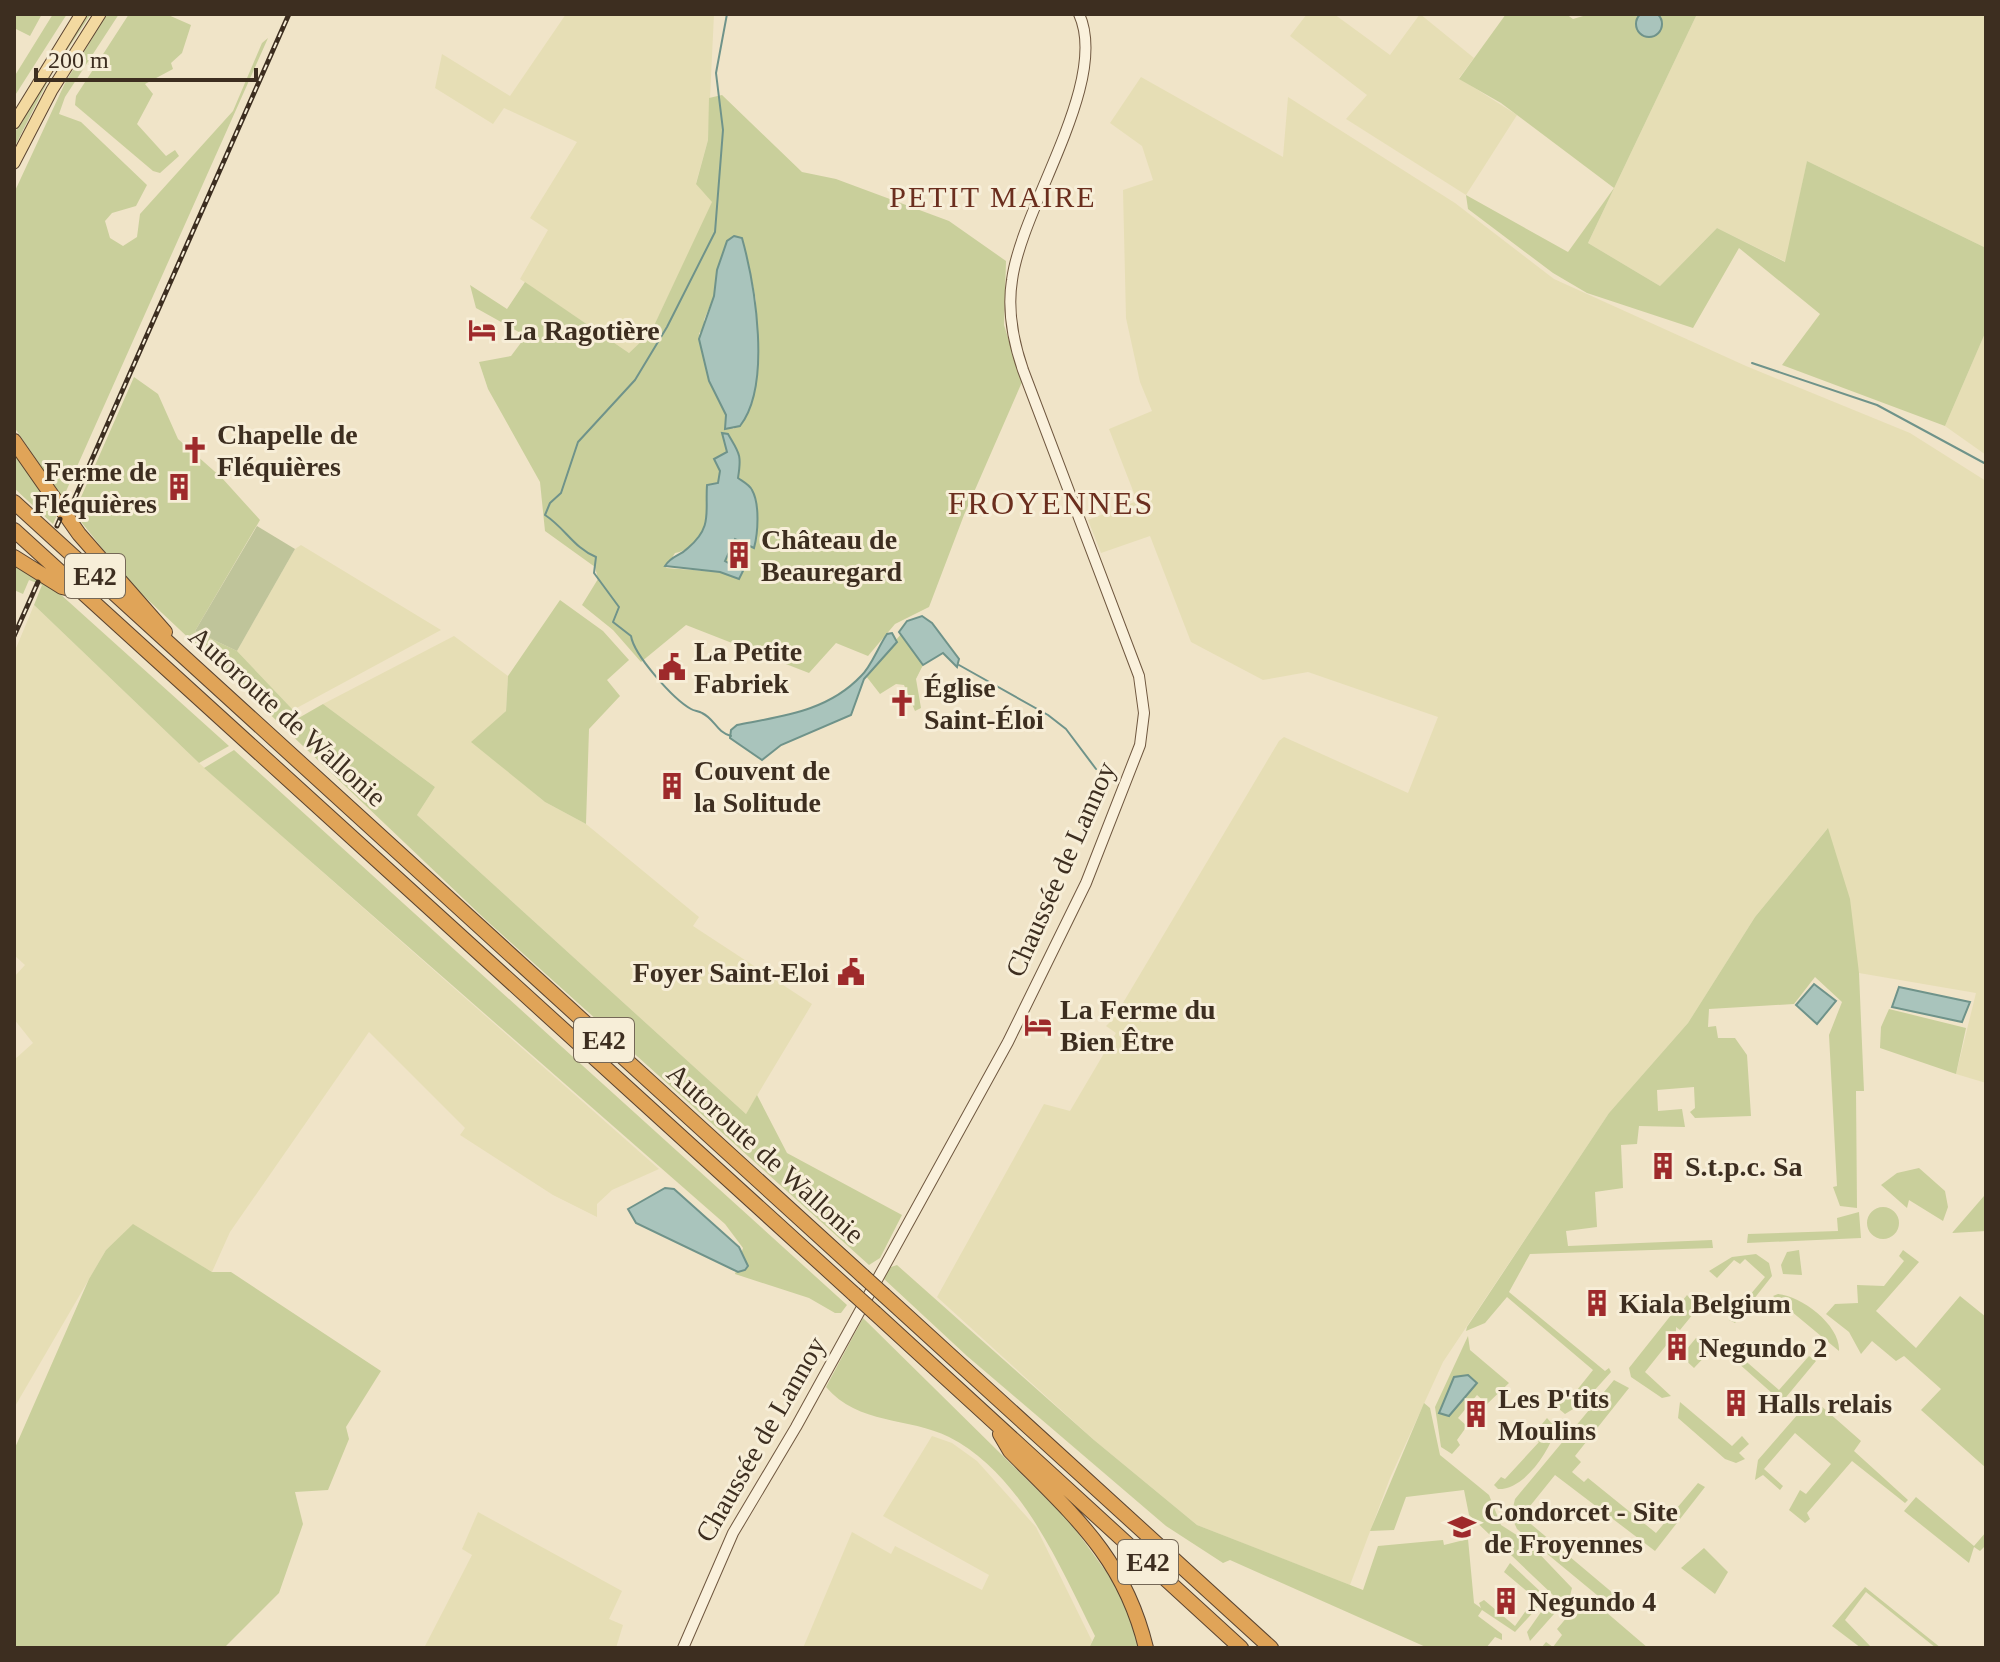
<svg xmlns="http://www.w3.org/2000/svg" width="2000" height="1662" font-family="Georgia,serif">
<style>
.farmland{fill:#e6deb5}
.green{fill:#c9cf9b;fill-rule:evenodd}
.cemetery{fill:#bfc49a}
.water{fill:#a9c4bc;stroke:#6f938a;stroke-width:2}
.lines{fill:none;stroke-linecap:round;stroke-linejoin:round}
.stream{stroke:#6f938a;stroke-width:2}
.secondary-casing{stroke:#6f573f;stroke-width:12}
.primary-casing{stroke:#5b4430;stroke-width:13}
.highway-casing{stroke:#5b4430;stroke-width:16}
.secondary{stroke:#faf1dc;stroke-width:10}
.primary{stroke:#f3d9a0;stroke-width:11}
.highway{stroke:#e0a458;stroke-width:14}
.rail-casing{stroke:#3d2e20;stroke-width:5}
.rail{stroke:#f7eed8;stroke-width:2;stroke-dasharray:6;stroke-linecap:butt}
.highway-bridge-casing{stroke:#5b4430;stroke-width:16;stroke-linecap:butt}
.highway-bridge{stroke:#e0a458;stroke-width:14}
.labels{text-anchor:middle;stroke-width:6;stroke-linejoin:round;paint-order:stroke}
.shield{fill:#f7eed8;stroke:#756857;stroke-width:2}
.shield-label{font-size:26px;font-weight:bold;fill:#3d2e20}
.poi-label{font-size:28px;font-weight:bold;fill:#3d2e20;stroke:#f7eed8;text-anchor:start}
.street-label{font-size:28px;fill:#3d2e20;stroke:#f7eed8}
.neighbourhood-label{font-size:30px;letter-spacing:2px;fill:#6b2e1e;stroke:#f7eed8}
.quarter-label{font-size:32px;letter-spacing:2px;fill:#6b2e1e;stroke:#f7eed8}
</style>
<rect width="100%" height="100%" fill="#f0e4c8"/>
<!-- farmland -->
<path class="farmland" d="M566,14H714L708,140L696,183L713,202L651,332L629,353L520,279L548,230L530,218L577,142L504,108L493,124L435,88L442,54L510,96Z
M1307,14H1334L1390,55L1420,14L1474,58L1459,78L1517,115L1466,195L1346,119L1367,95L1290,36Z
M1697,14H1986V248L1807,161L1786,262L1717,228L1660,286L1588,243Z
M1141,77L1283,157L1288,97L1455,203L1554,279L1746,366L1910,433L1986,481V1083L1956,1074L1976,993L1859,973L1827,829L1755,917L1688,1023L1609,1113L1443,1362L1390,1478L1350,1585L1197,1525L1094,1440L937,1297L1044,1104L1070,1111L1116,1033L1106,1026L1114,1018L1279,741L1284,737L1408,793L1438,717L1308,672L1263,680L1191,642L1150,536L1101,553L1088,520L1137,501L1109,429L1152,411L1140,382L1126,318L1123,190L1153,180L1142,146L1110,123Z
M1986,331V455L1945,426Z
M301,545L441,630L293,710L237,651L295,549Z
M34,605L199,763L659,1169L612,1190L597,1204V1217L553,1195L460,1135L465,1128L369,1032L230,1232L212,1272L133,1225L106,1250L14,1408V1060L33,1043L14,1019V977L25,965L14,955V653Z
M454,636L508,676L506,711L472,742L545,802L586,824L699,917L693,926L812,1004L746,1114L417,815L435,787L323,704Z
M932,1436L952,1443L977,1461L1036,1527L1092,1641L1089,1648H803L852,1532L891,1554L895,1546L982,1590L989,1575L883,1516Z
M478,1512L622,1591L609,1619L623,1625L616,1648H424L472,1555L462,1549Z"/>
<!-- green -->
<path class="green" d="M15,14H42L30,36L14,28Z
M53,14H67L14,97V77Z
M86,14H91L53,71L14,148V134Z
M107,14H119L65,97L59,114L81,122L147,185L136,206L112,213L105,221L110,238L123,246L137,237L140,214L233,111L262,43L268,38L63,498L14,427V193L65,83Z
M129,14H166L191,25L182,53L171,63L173,69L145,84L153,94L137,124L166,156L175,150L179,156L160,173L153,171L75,105L76,96Z
M1506,14H1566L1573,19L1590,14H1697L1588,243L1660,286L1717,228L1785,262L1807,161L1986,248V331L1945,426L1782,365L1820,314L1739,248L1693,328L1587,293L1553,273L1468,209L1466,195L1568,252L1614,188L1501,103L1459,79Z
M722,95L802,172L836,179L949,221L1006,261L1004,325L1022,382L964,515L929,607L895,624L868,656L836,643L809,673L686,625L641,662L613,630L582,605L598,579L595,567L545,531L540,482L488,389L479,362L511,356L526,336L476,308L470,285L507,309L525,282L629,353L651,332L712,202L696,184L708,140L709,98ZM747,256L756,300L743,422L733,429L709,381L699,333L705,329L704,320L714,296L717,270ZM722,433C740,446 741,458 737,478L751,487L757,530L753,548L735,539L724,562L739,579L720,572L666,568L675,553C701,549 715,514 706,491L718,483L720,471L716,464L727,452Z
M134,377L158,394L178,439L222,478L260,520L195,631L237,651L293,710L277,721L130,583L74,513Z
M14,447L58,513L53,524L14,488Z
M14,565L59,593L229,746L199,763L34,605L42,585L29,580L23,594L14,590Z
M560,600L603,631L629,660L607,680L620,696L589,729L586,824L545,802L471,742L506,711L508,676Z
M901,634L923,665L916,679L921,708L915,711L904,685L896,684L880,694L866,676Z
M323,704L435,787L417,815L746,1114L757,1095L787,1153L902,1215L880,1258L869,1265L487,921L283,727Z
M234,750L847,1305L841,1313H835L809,1298L735,1274L743,1248L725,1224L204,768Z
M1828,828L1850,899L1859,973L1864,1091H1856L1857,1208L1840,1206L1833,1187L1837,1186L1829,1035L1842,1002L1815,977L1794,1004L1709,1009L1708,1027L1716,1026L1718,1038H1735L1747,1055L1751,1116L1695,1118L1690,1112L1695,1108L1694,1087L1657,1090L1658,1111L1682,1109L1685,1127L1639,1126L1637,1144L1621,1145L1623,1188L1595,1192L1597,1227L1566,1231L1568,1246L1712,1240L1713,1248L1530,1254L1509,1292L1605,1371L1609,1368L1611,1372L1583,1403L1565,1414L1552,1403L1566,1391L1573,1395L1593,1370L1507,1297L1485,1323L1466,1331L1467,1327L1609,1113L1688,1023L1755,917Z
M1889,1009L1966,1028L1956,1074L1880,1048L1881,1027Z
M1919,1168L1945,1191L1948,1207L1943,1221L1909,1200L1907,1208L1881,1185L1897,1173Z
M1984,1196L1986,1231L1952,1233Z
M1867 1223a16 16 0 1 1 32 0a16 16 0 1 1-32 0Z
M1859,1212L1861,1238L1747,1243L1748,1234L1838,1231L1837,1218Z
M133,1224L212,1272H231L381,1371L346,1427L349,1439L328,1490L295,1492L303,1524L279,1593L224,1648H14V1450L89,1279L106,1250Z
M1799,1250L1802,1275L1783,1274L1781,1265L1787,1252Z
M1903,1250L1919,1262L1876,1311L1916,1348L1960,1296L1986,1317V1468L1921,1410L1941,1389L1904,1356L1896,1361L1872,1341L1861,1354L1849,1332L1826,1314L1835,1304L1858,1303L1857,1285L1884,1286L1904,1261L1899,1256Z
M1756,1254L1769,1263L1772,1276L1735,1323L1729,1320L1765,1277L1745,1259L1740,1264L1734,1260L1717,1278L1709,1271L1732,1257Z
M897,1265L1094,1440L1197,1525L1363,1590L1378,1546L1443,1540L1444,1545L1468,1539L1474,1603L1481,1608L1479,1603L1484,1600L1515,1626L1535,1598L1504,1572L1510,1563L1542,1593L1538,1607L1515,1632L1482,1610L1478,1616L1502,1634V1640L1495,1637L1486,1648H1428L1230,1560L1223,1563L1166,1526L967,1356L883,1278L888,1268Z
M1778,1294C1802,1296 1841,1326 1839,1351L1773,1296Z
M1687,1295L1698,1308L1680,1330L1676,1327V1333L1645,1372L1671,1396L1662,1398L1631,1377L1629,1368Z
M863,1318L1070,1522L1123,1595L1140,1648H1089L1095,1636C1060,1567 1022,1474 949,1437C909,1417 858,1425 826,1387Z
M1468,1336L1470,1350L1509,1383L1487,1404L1477,1395L1458,1418L1467,1426L1457,1440L1460,1445L1452,1454L1441,1447L1435,1407Z
M1696,1338L1712,1349L1694,1368L1681,1356Z
M1809,1356L1816,1361L1782,1402L1737,1362L1741,1357L1779,1390Z
M1614,1380L1629,1388L1575,1456L1581,1462L1572,1472L1584,1482L1588,1478L1656,1533L1698,1483L1705,1487L1655,1551L1555,1475L1526,1511L1519,1514L1614,1594L1603,1600L1517,1529L1511,1516L1515,1499Z
M1812,1398L1861,1441L1854,1451L1908,1500L1905,1503L1852,1461L1807,1513L1810,1519L1805,1523L1789,1510L1800,1490L1806,1494L1831,1464L1795,1433L1764,1469L1783,1486L1780,1490L1763,1475L1755,1480L1758,1460Z
M1680,1402L1732,1446L1742,1436L1749,1444L1739,1453L1745,1459L1736,1463L1725,1459L1678,1418Z
M1424,1403L1430,1408L1440,1455L1489,1495L1501,1525L1529,1543L1572,1588L1570,1596L1530,1641L1527,1632L1553,1595L1469,1515L1464,1490L1406,1497L1394,1530L1370,1531Z
M1547,1418L1556,1428C1550,1451 1524,1490 1498,1489L1494,1485L1501,1477L1505,1479L1539,1442L1532,1436Z
M1916,1497L1974,1546L1986,1532V1545L1980,1551L1974,1547L1969,1563L1904,1511Z
M1704,1548L1728,1572L1715,1594L1681,1568Z
M1865,1587L1941,1648H1936L1866,1592L1845,1620L1872,1648H1861L1832,1626Z
M1592,1600L1648,1648H1541L1546,1642L1553,1647L1562,1635L1557,1629L1579,1603Z"/>
<!-- cemetery -->
<path class="cemetery" d="M257,526L295,549L237,651L195,631Z"/>
<!-- water -->
<path class="water" d="M1636 24a13 13 0 1 1 26 0a13 13 0 1 1-26 0Z
M734,236L742,238C755,285 772,385 740,426L725,429L726,415L709,381L699,339L714,296L717,270L727,241Z
M722,433L728,434C739,453 742,454 738,478C742,481 750,485 752,490C760,504 758,533 754,548L735,539L725,561L743,571L739,579L720,572L665,566C672,555 679,557 688,548C713,527 705,512 707,485L718,483L720,471L714,459L727,452Z
M922,616L932,623L959,659L957,667L943,653L923,665L899,632L907,621Z
M892,633L897,642L864,679L851,715L781,745L762,760L730,738L731,730L737,725C783,716 828,711 861,676C871,667 878,647 887,634Z
M1814,984L1836,1001L1817,1024L1796,1005Z
M1899,987L1970,1002L1962,1022L1892,1007Z
M665,1188L674,1189L739,1247L748,1266L745,1270L738,1272L636,1223L628,1209Z
M1468,1375L1477,1383L1449,1416L1439,1413L1454,1377Z"/>
<g class="lines">
<!-- stream -->
<path class="stream" d="M727,14L716,73L723,130L715,232L667,327L635,380L578,442L561,493L550,503L545,515C565,528 574,548 596,557L594,573L619,607L613,622L631,636C634,655 673,699 691,709C694,711 699,711 702,713C715,719 716,732 731,736
M1752,363L1877,405L1986,464
M959,665L1048,715L1066,729L1096,769"/>
<!-- secondary casing -->
<g class="secondary-casing">
<path id="secondary" d="M683,1648L733,1533L796,1427L1008,1042L1086,883L1140,745L1144,713L1139,676L1023,370C1013,341 1007,311 1012,280C1022,205 1110,82 1079,14"/>
</g>
<!-- primary casing -->
<g class="primary-casing">
<path id="primary" d="M14,123L81,14
M14,163L52,90L100,14"/>
</g>
<!-- highway casing -->
<g class="highway-casing">
<path id="highway" d="M14,441L79,534L165,632
M14,502L863,1276
M14,530L854,1294
M14,557L62,587L79,591
M884,1295L1271,1648
M875,1313L1241,1648
M1000,1434L1010,1451C1073,1515 1124,1557 1146,1648"/>
</g>
<!-- secondary -->
<use href="#secondary" class="secondary"/>
<!-- primary -->
<use href="#primary" class="primary"/>
<!-- highway -->
<use href="#highway" class="highway"/>
<!-- rail casing -->
<g class="rail-casing">
<path id="rail" d="M70,509L289,14
M57,526L60,519
M14,636L38,582"/>
</g>
<!-- rail -->
<use href="#rail" class="rail"/>
<!-- highway-bridge casing -->
<g class="highway-bridge-casing">
<path id="highway-bridge" d="M863,1276L884,1295
M854,1294L875,1313"/>
</g>
<!-- highway-bridge -->
<use href="#highway-bridge" class="highway-bridge"/>
</g>
<!-- icons -->
<defs>
<g id="hotel-bare" transform="scale(2.16)"><path d="M-6-4.5h1.5V1H6V5H4.5V3h-9V5H-6ZM-4 0a1.8 1.8 0 1 1 3.6 0ZM.5 0V-2.5h3Q6-2.5 6 0Z" fill="#9e2a2b" stroke="#f7eed8" stroke-width="2.5" paint-order="stroke"/></g>
<g id="church-bare" transform="scale(2.16)"><path d="M-1.2-6h2.4v3.5h3.3v2.4h-3.3V6h-2.4V-.1h-3.3v-2.4h3.3Z" fill="#9e2a2b" stroke="#f7eed8" stroke-width="2.5" paint-order="stroke"/></g>
<g id="building-bare" transform="scale(2.16)"><path d="M-4-6H4V6H1V3H-1V6H-4ZM-2.5-4.3h1.7v1.8h-1.7ZM.8-4.3h1.7v1.8H.8ZM-2.5-1h1.7V.8h-1.7ZM.8-1h1.7V.8H.8Z" fill="#9e2a2b" stroke="#f7eed8" stroke-width="2.5" paint-order="stroke"/></g>
<g id="civic-bare" transform="scale(2.16)"><path d="M-.6-6.5H3V-4.5H.6V-3L4-1V1h2V6H-6V1h2V-1L-.6-3ZM-1.2 2.5V6h2.4V2.5Z" fill="#9e2a2b" stroke="#f7eed8" stroke-width="2.5" paint-order="stroke"/></g>
<g id="university-bare" transform="scale(2.16)"><path d="M0-5L7-2L0 1L-7-2ZM-4 1L0 2.5L4 1V4Q0 6-4 4Z" fill="#9e2a2b" stroke="#f7eed8" stroke-width="2.5" paint-order="stroke"/></g>
</defs>
<g fill-rule="evenodd">
<use href="#hotel-bare" x="482" y="330"/>
<use href="#church-bare" x="195" y="450"/>
<use href="#building-bare" x="179" y="487"/>
<use href="#building-bare" x="739" y="555"/>
<use href="#civic-bare" x="672" y="667"/>
<use href="#church-bare" x="902" y="703"/>
<use href="#building-bare" x="672" y="786"/>
<use href="#civic-bare" x="851" y="972"/>
<use href="#hotel-bare" x="1038" y="1025"/>
<use href="#building-bare" x="1663" y="1166"/>
<use href="#building-bare" x="1597" y="1303"/>
<use href="#building-bare" x="1677" y="1347"/>
<use href="#building-bare" x="1736" y="1403"/>
<use href="#building-bare" x="1476" y="1414"/>
<use href="#university-bare" x="1462" y="1527"/>
<use href="#building-bare" x="1506" y="1601"/>
</g>
<g class="labels">
<!-- shield labels -->
<g class="shield">
<rect x="65" y="554" width="60" height="44" rx="6"/>
<rect x="574" y="1018" width="60" height="44" rx="6"/>
<rect x="1118" y="1540" width="60" height="44" rx="6"/>
</g>
<g class="shield-label">
<text x="95" y="585">E42</text>
<text x="604" y="1049">E42</text>
<text x="1148" y="1571">E42</text>
</g>
<!-- poi labels -->
<g class="poi-label">
<text x="504" y="340">La Ragotière</text>
<text x="217" y="444">Chapelle de<tspan x="217" dy="32">Fléquières</tspan></text>
<text x="157" y="481" text-anchor="end">Ferme de<tspan x="157" dy="32">Fléquières</tspan></text>
<text x="761" y="549">Château de<tspan x="761" dy="32">Beauregard</tspan></text>
<text x="694" y="661">La Petite<tspan x="694" dy="32">Fabriek</tspan></text>
<text x="924" y="697">Église<tspan x="924" dy="32">Saint-Éloi</tspan></text>
<text x="694" y="780">Couvent de<tspan x="694" dy="32">la Solitude</tspan></text>
<text x="829" y="982" text-anchor="end">Foyer Saint-Eloi</text>
<text x="1060" y="1019">La Ferme du<tspan x="1060" dy="32">Bien Être</tspan></text>
<text x="1685" y="1176">S.t.p.c. Sa</text>
<text x="1619" y="1313">Kiala Belgium</text>
<text x="1699" y="1357">Negundo 2</text>
<text x="1498" y="1408">Les P'tits<tspan x="1498" dy="32">Moulins</tspan></text>
<text x="1758" y="1413">Halls relais</text>
<text x="1484" y="1521">Condorcet - Site<tspan x="1484" dy="32">de Froyennes</tspan></text>
<text x="1528" y="1611">Negundo 4</text>
</g>
<!-- street labels -->
<g class="street-label">
<text transform="translate(288 716) rotate(42)" y="10">Autoroute de Wallonie</text>
<text transform="translate(1060 869) rotate(-66)" y="10">Chaussée de Lannoy</text>
<text transform="translate(766 1153) rotate(42)" y="10">Autoroute de Wallonie</text>
<text transform="translate(760 1439) rotate(-60)" y="10">Chaussée de Lannoy</text>
</g>
<!-- neighbourhood labels -->
<g class="neighbourhood-label">
<text x="993" y="207">PETIT MAIRE</text>
</g>
<!-- quarter labels -->
<g class="quarter-label">
<text x="1051" y="514">FROYENNES</text>
</g>
</g>
<!-- border -->
<rect width="2000" height="1662" fill="none" stroke="#3d2e20" stroke-width="32"/>
<!-- scale -->
<path d="M36 68v12h220v-12" fill="none" stroke="#3d2e20" stroke-width="4"/>
<text x="48" y="68" font-size="24" fill="#3d2e20" stroke="#f7eed8" stroke-width="6" paint-order="stroke">200 m</text>
</svg>
